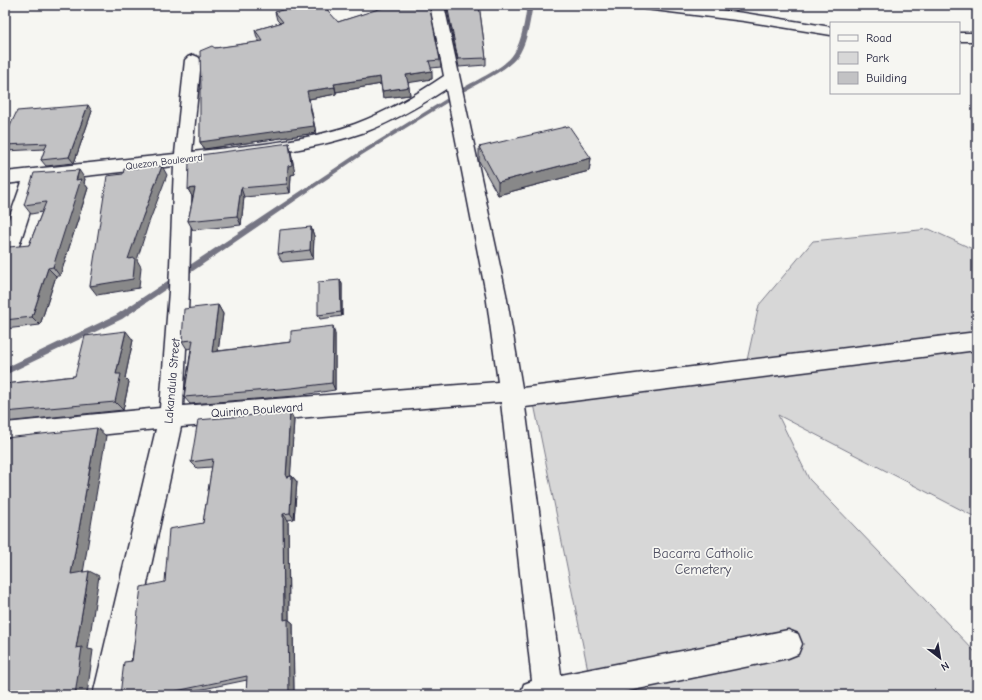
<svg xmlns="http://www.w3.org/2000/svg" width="982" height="700" font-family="'Comic Neue',sans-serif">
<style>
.green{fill:#d7d7d7;stroke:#7c7c89}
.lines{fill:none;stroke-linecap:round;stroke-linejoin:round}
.stream{fill:#757583;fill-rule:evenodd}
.minor-casing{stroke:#22223b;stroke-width:3}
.minor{fill:#f6f6f2;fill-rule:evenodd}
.wall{fill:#a7a7a9;stroke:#22223b}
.shaded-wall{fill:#888889;stroke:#22223b}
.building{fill:#c2c2c4;stroke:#22223b}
.labels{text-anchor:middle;stroke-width:3.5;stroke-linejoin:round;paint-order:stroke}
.far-street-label{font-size:10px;fill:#22223b;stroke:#f6f6f2}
.street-label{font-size:12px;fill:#22223b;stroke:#f6f6f2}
.near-park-label{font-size:14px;fill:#4f4f62;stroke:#f6f6f2}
</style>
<rect width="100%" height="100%" fill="#f6f6f2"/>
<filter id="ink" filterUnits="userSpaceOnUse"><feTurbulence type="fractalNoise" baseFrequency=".025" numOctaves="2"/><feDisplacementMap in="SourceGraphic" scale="8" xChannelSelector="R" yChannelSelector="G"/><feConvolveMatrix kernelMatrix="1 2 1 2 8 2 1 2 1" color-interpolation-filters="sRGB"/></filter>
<g filter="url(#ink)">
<!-- green -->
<path class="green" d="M929,229L977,251V518L778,415L809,479L977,654V695H593L531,389L746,365L759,305L813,241Z"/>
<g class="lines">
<!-- stream -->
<path class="stream" d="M527,5H533C530,20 528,39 520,53C510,69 482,81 465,91H461V89C476,80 505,68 514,53C522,41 525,19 527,5Z
M446,99L448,100V102L362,155L187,275H181L180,273L181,271L358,153Z
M172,278L176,281L175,283L122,319L5,375V368L116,315Z"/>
<!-- minor casing -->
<g class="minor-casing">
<path id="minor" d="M430,5H444L506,294L522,388L977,332V350L525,407L561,675L788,630L798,634L802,644L798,654L788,658L609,695H520L524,684L532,681L501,402L181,427L123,695H93L156,429L5,445V423L160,408L169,291L174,166L40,181L15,258L12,263L5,265V230L22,182L5,184V172L175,154L185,60L188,57L193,55L198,57L201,60L192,152C246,146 304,142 355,124C387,112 416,95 444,76ZM446,89L486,294L498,382L183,406L189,291L192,164C250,157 310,151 365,132C394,121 421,105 446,89Z
M638,5H680L744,13L831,27V35L744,21L645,9L640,8Z
M959,33H977V41H959Z"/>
</g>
<!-- minor -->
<use href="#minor" class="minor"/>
</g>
<!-- wall -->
<path class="wall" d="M390,5H429L440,60L441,67L431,68L432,79L408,82L410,95L383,98L381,84L336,92V94L309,99L316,133L204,149L200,142L201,89L215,48L260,42L257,38L255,30L280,23L277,20L275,12L304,6L338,22L390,6Z
M446,5H479L486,58V65L459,67Z
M92,111L74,163L46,166L41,160L45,149L6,151L5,150V137Z
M289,143L291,152L295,174L291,175L290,193L244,197L241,225L193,230L188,221L193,198L188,189Z
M479,147L591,158L589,171L498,195L479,161Z
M85,179L84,183L88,188L60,276H56L40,325L5,329V255L29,245L42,212L31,214L24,205Z
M311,227L314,236L313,259L282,262L278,254Z
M340,280L342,284V316L320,319L318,315Z
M218,305L223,314L218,351L291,342L335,334V390L296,396L190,404L184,397L191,348L187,349L182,341Z
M133,340L125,378L129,382L123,410L5,422V384L75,376Z
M290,412L294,420L290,476H292L297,482L294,519L288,520L289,620L293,623L294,695H246L247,680L184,693V695H120L132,661L165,582L203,523L212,467L197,468L191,462Z"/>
<!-- shaded-wall -->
<path class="shaded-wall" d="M432,71V79L407,83L406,75Z
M380,77L381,84L336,92L334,84Z
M335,87L336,94L309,99L316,133L204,149L200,142L307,91Z
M409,87L410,95L383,98L382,91Z
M88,105L92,111L74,163L69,157Z
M289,143L291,152L295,174L291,175L290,193L287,184Z
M591,158L589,171L498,195V182Z
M162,166L167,175L148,225L137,260L141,267L139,288L97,295L90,286L143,216Z
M79,170L85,179L84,183L88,188L60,276L53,267Z
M195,188L193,198L188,189Z
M241,188L244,197L241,225L237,216Z
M311,227L314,236L313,259L310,250Z
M48,268L56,276L40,325L32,317Z
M340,280L342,284V316L341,312Z
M218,305L223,314L217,359L212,352Z
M333,326L335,334V390L332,383Z
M126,331L133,340L125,378L129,382L123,410L115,402L116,374Z
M290,412L294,420L290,483L286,477Z
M97,428L106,436L82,579L71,574Z
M292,476L297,482L294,519L290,513Z
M283,514L288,520L289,620L293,623L294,695H289L284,620Z
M89,571L99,576L88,649L93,650L87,695H75L76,648Z
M176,691L184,693V695H176Z"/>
<!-- building -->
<path class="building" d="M300,5H303L304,6L309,5H323L338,22L391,5H429L440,60L429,61L432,71L406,75L409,87L382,91L380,77L334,84L335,87L307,91L314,126L200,142V89H201L200,51L212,46L215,48L263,41L255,30L283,22L275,12Z
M447,5H479L486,58L458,59Z
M88,105L69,157L41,160L47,143L5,145V137L17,111Z
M569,126L591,158L498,182L479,147Z
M289,143L292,165L288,166L287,184L241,188L237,216L188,221L195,188L188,189L189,162L200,161V155Z
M162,166L143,216L128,259L135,258L133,279L90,286L107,176L123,174L124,169Z
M79,170L76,180L81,179L53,267L48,268L32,317L5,320V255L9,247L29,245L46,202L24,205L34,173Z
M311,227L310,250L278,254L280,230Z
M340,280L341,312L318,315V282Z
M218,305L212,352L291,342V331L333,326L332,383L292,388L184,397L193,340L182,341L184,309Z
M126,331L116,374H121L115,402L5,412V384L75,376L85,336Z
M290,412L286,477L292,476L290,513L283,514L284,620L288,619L289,695H246L247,676L176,691V695H120L124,662L132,661L141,587L165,582L169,529L203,523L213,459L191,462L198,420Z
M97,428L71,574L89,571L76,648L82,647L75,695H5V438Z"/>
</g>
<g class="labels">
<!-- far-street labels -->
<g class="far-street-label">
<text transform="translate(164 161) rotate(-7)" y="4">Quezon Boulevard</text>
</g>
<!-- street labels -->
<g class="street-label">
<text transform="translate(172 381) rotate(-85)" y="4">Lakandula Street</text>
<text transform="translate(257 410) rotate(-4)" y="4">Quirino Boulevard</text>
</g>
<!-- near-park labels -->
<g class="near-park-label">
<text x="703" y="558">Bacarra Catholic<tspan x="703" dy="16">Cemetery</tspan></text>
</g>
</g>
<!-- margin -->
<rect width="982" height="700" fill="none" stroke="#f6f6f2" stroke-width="20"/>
<rect x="10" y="10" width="962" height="680" fill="none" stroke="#22223b" stroke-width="1.5" filter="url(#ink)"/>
<!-- legend -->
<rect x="830" y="22" width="130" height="72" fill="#f6f6f2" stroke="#a1a1a9"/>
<rect x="838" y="35" width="20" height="6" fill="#f6f6f2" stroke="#a1a1a9"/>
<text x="866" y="42" font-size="12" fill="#22223b">Road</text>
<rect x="838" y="52" width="20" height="12" fill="#d7d7d7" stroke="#a1a1a9"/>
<text x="866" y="62" font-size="12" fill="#22223b">Park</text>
<rect x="838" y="72" width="20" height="12" fill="#c2c2c4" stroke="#a1a1a9"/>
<text x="866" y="82" font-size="12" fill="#22223b">Building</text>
<!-- north arrow -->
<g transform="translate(940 658) rotate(149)" stroke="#f6f6f2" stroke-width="3" paint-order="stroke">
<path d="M0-3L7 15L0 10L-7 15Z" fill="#22223b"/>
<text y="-6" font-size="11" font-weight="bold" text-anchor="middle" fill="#22223b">N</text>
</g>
</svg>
